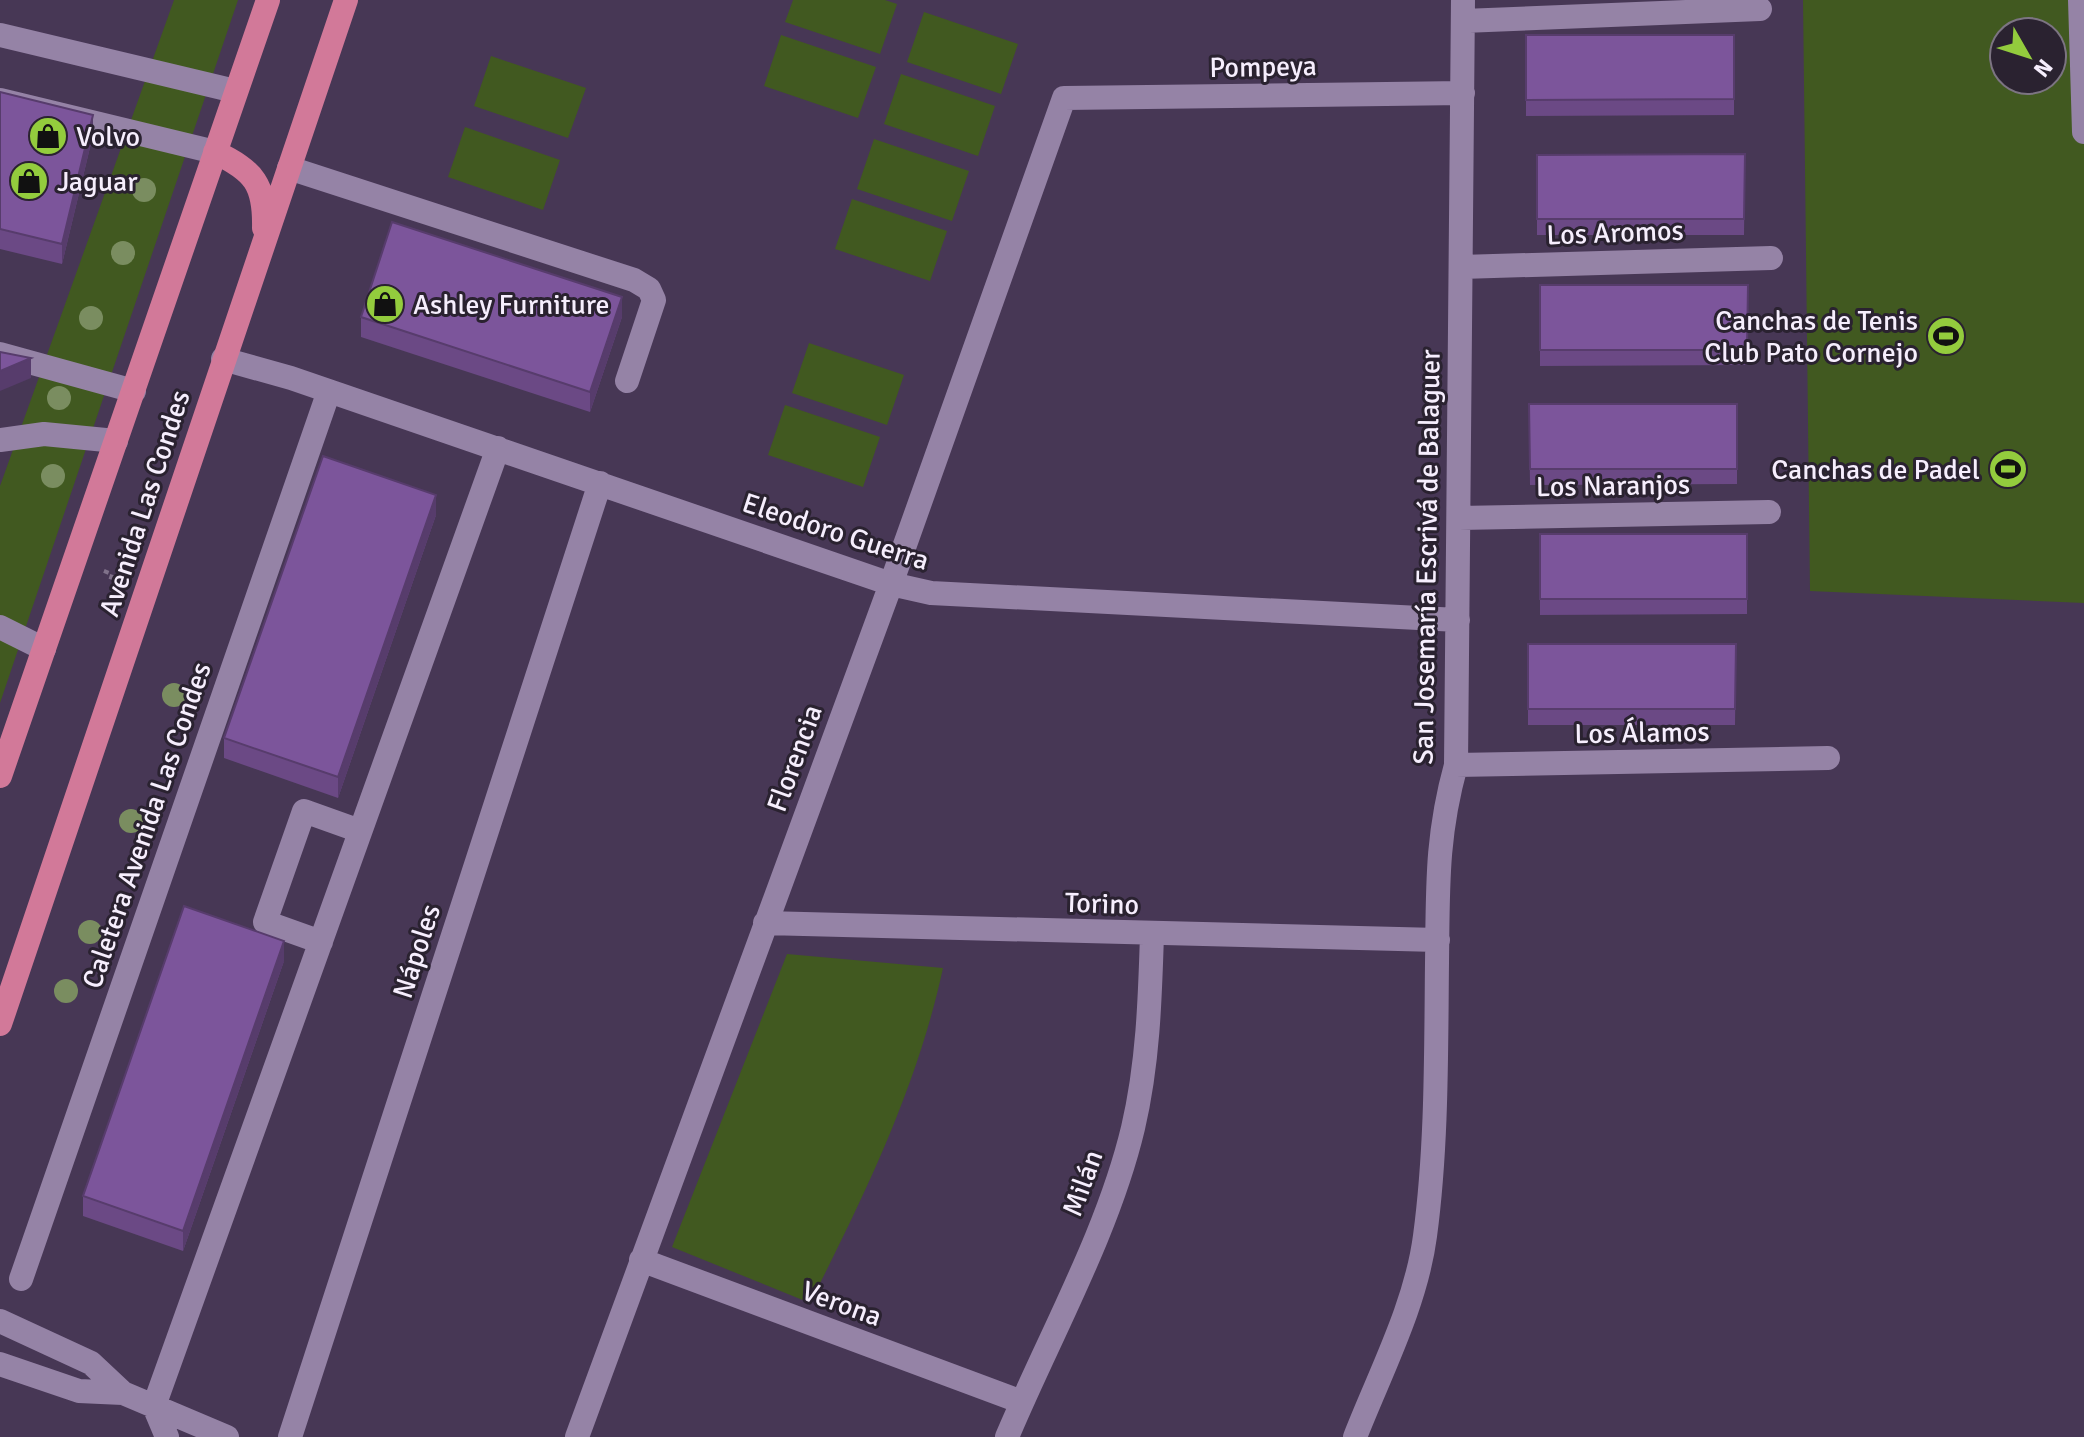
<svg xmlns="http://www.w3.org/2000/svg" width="2084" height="1437" font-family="Signika,sans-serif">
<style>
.green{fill:#415920;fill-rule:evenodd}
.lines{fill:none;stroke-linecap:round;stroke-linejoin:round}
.path{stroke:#80728b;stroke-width:5;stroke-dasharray:4 6;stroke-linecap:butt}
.minor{stroke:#9583a6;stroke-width:24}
.major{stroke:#d27999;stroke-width:24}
.tree{fill:#7a8d60}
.wall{fill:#6b4985}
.shaded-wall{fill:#573c6c}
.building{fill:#7c559b;stroke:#573c6c;stroke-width:2}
.labels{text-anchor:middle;stroke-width:6;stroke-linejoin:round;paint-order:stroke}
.street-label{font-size:28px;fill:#f6eefd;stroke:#2a2230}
.poi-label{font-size:28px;fill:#f6eefd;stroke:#2a2230;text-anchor:start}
</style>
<rect width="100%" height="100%" fill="#473755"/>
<!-- green -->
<path class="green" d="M174,0H238L0,703V486Z
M793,0H885L897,4L880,54L785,22Z
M1803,0H2084V603L1810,591ZM2004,32H2052V80H2004Z
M924,12L1018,44L1001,94L907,62Z
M781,35L876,67L858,118L764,86Z
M491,56L586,88L568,138L474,106Z
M901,74L995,106L978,156L884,124Z
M465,127L560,160L543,210L448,177Z
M874,139L969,171L952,221L857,189Z
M852,199L947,231L930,281L835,249Z
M809,343L904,375L887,425L792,393Z
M785,405L880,437L863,487L768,455Z
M787,954L943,968C918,1085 864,1197 810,1303L672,1247Z"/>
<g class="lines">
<!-- path -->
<path class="path" d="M107,570L105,575L120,580"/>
<!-- minor -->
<path class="minor" d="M2080,0L2084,132
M1463,21L1760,9
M0,35L235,91
M0,100L215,152
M289,168L634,280L649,289L654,300L627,381
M1461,267L1771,258
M0,354L134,391
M223,359L291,378L891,584L931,593L1458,620
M0,440L44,434L116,441
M1459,518L1769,512
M0,627L44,649
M1456,765L1828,758
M765,923L1438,940
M321,942L265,922L304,811L360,831
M641,1260L1022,1402
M21,1279L329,391
M0,1321L91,1363L123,1393
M0,1364L79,1391L123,1393L227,1437
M167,1437L154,1406L498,448
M290,1437L600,483
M577,1437L891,584L1064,98L1463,93
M1007,1437C1049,1337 1108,1233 1133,1128C1148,1064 1150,1000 1152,934
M1355,1437C1380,1373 1416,1305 1425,1236C1437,1146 1436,1054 1437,963C1438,889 1436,837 1456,765L1463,0"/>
<!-- major -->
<path class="major" d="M215,152C254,171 265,184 264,228
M0,776L268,0
M0,1024L346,0"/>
</g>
<!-- trees -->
<g class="tree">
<circle cx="144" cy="190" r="12"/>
<circle cx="123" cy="253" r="12"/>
<circle cx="91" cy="318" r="12"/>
<circle cx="59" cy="398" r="12"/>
<circle cx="53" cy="476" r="12"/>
<circle cx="174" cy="695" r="12"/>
<circle cx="131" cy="821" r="12"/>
<circle cx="90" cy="932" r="12"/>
<circle cx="66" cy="991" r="12"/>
</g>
<!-- wall -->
<path class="wall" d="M1526,35H1734V115L1526,116Z
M0,92L93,135L62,264L0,249Z
M1745,154L1744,235H1537V155Z
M1540,285H1748L1747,365L1540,366Z
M361,317H622L590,412L361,337Z
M1529,404H1737V484L1530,485Z
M436,515L338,798L224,758V738Z
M1540,534H1747V614L1540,615Z
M1528,644H1736L1735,725H1528Z
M284,961L183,1251L83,1216V1196Z"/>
<!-- shaded-wall -->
<path class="shaded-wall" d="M93,115V135L62,264V244Z
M622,297V317L590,412V392Z
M31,358V378L0,391V371Z
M436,495V515L338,798V777Z
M284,941V961L183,1251V1231Z"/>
<!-- building -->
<path class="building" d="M1526,35H1734V99L1526,100Z
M0,92L93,115L62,244L0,229Z
M1745,154L1744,219H1537V155Z
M392,222L622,297L590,392L361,317Z
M1540,285H1748L1747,350H1540Z
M0,352L31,358L0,371Z
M1529,404H1737V469H1530Z
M323,456L436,495L338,777L224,738Z
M1540,534H1747V599H1540Z
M1528,644H1736L1735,709H1528Z
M184,906L284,941L183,1231L83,1196Z"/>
<!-- icons -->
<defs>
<g id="shop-disc" transform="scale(2)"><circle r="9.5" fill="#93cc3d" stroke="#2a2230"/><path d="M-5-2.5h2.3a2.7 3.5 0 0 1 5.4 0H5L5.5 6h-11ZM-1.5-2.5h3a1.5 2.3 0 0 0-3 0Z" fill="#111"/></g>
<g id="stadium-disc" transform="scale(2)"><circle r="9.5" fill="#93cc3d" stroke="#2a2230"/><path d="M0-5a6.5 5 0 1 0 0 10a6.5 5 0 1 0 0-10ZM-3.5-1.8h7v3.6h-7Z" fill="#111"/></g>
</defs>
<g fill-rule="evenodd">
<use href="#shop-disc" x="48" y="136"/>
<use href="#shop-disc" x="29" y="181"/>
<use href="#shop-disc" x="385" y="304"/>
<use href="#stadium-disc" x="1946" y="336"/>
<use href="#stadium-disc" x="2008" y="469"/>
</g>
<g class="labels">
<!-- street labels -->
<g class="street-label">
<text transform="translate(1263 66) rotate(-1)" y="10">Pompeya</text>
<text transform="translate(1615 232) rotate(-2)" y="10">Los Aromos</text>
<text transform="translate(1613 485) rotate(-1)" y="10">Los Naranjos</text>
<text transform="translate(144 503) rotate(-72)" y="10">Avenida Las Condes</text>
<text transform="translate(836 531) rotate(18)" y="10">Eleodoro Guerra</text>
<text transform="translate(1426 557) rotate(-89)" y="10">San Josemaría Escrivá de Balaguer</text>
<text transform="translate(1642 732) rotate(-1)" y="10">Los Álamos</text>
<text transform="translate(794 758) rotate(-70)" y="10">Florencia</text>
<text transform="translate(146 825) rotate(-71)" y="10">Caletera Avenida Las Condes</text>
<text transform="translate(1102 903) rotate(2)" y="10">Torino</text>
<text transform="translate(416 951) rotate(-72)" y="10">Nápoles</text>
<text transform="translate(1082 1183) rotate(-70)" y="10">Milán</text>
<text transform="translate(842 1303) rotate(20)" y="10">Verona</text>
</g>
<!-- poi labels -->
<g class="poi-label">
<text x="76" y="146">Volvo</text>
<text x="57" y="191">Jaguar</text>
<text x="413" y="314">Ashley Furniture</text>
<text x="1918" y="330" text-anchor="end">Canchas de Tenis<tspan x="1918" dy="32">Club Pato Cornejo</tspan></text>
<text x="1980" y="479" text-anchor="end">Canchas de Padel</text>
</g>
</g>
<!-- north arrow -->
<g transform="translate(2028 56) rotate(129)"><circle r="38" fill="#2a2230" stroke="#7c7482" stroke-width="2"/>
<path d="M0-6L14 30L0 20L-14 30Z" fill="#93cc3d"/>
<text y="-12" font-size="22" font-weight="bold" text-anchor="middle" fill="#f6eefd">N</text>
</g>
</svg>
